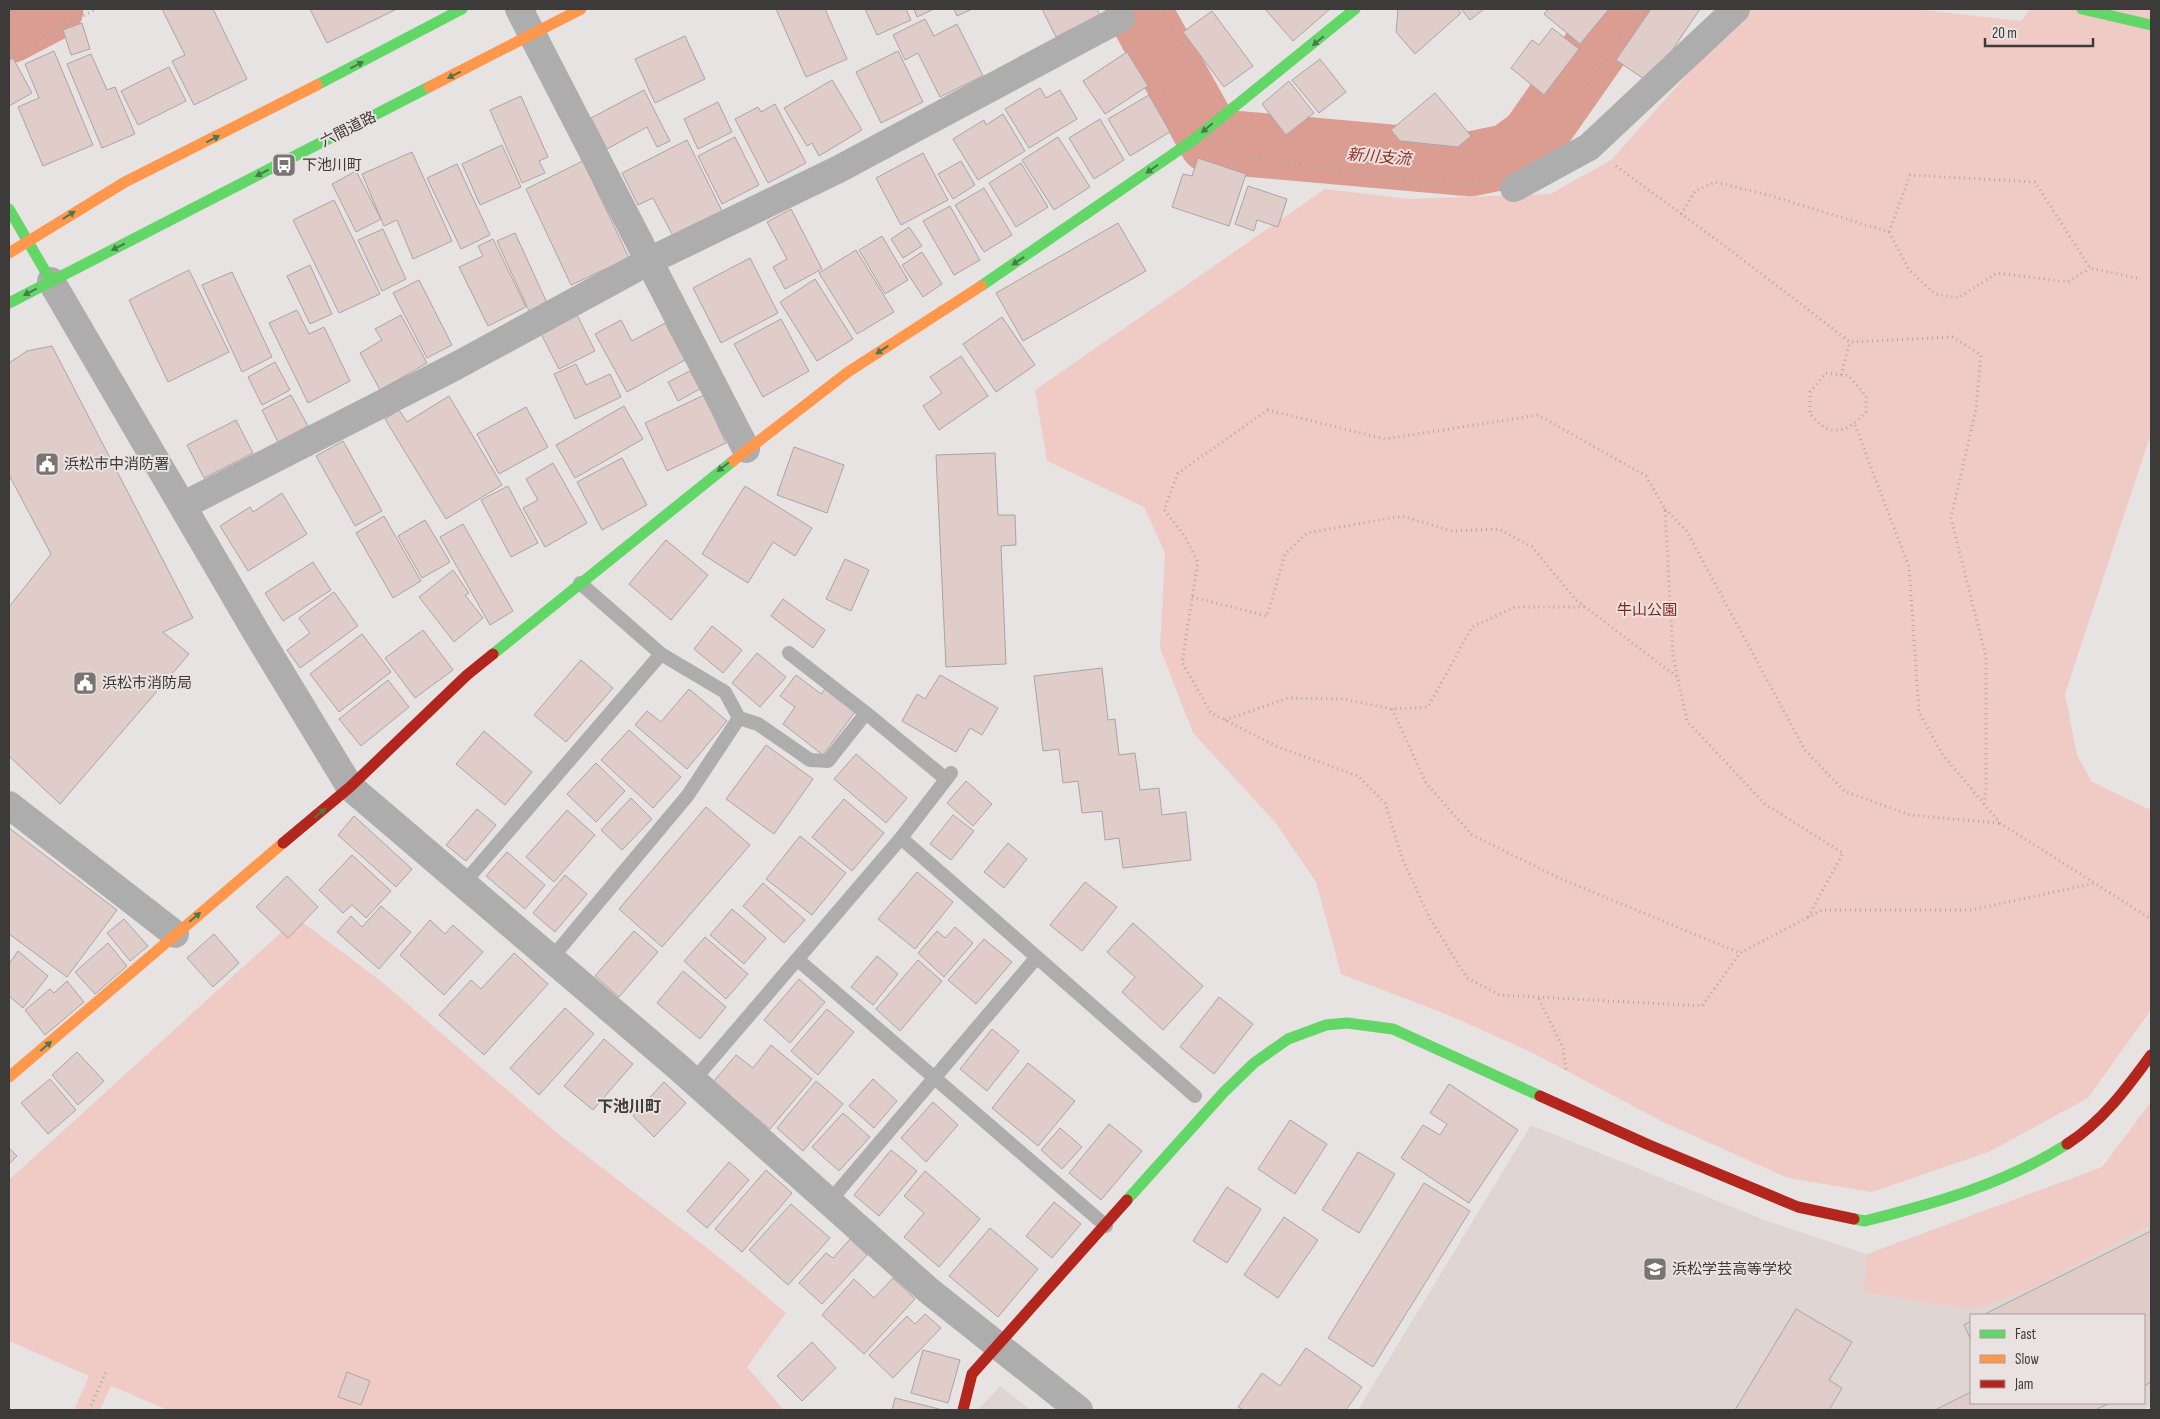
<svg xmlns="http://www.w3.org/2000/svg" width="2160" height="1419" font-family="'Sofia Sans Condensed','Noto Sans JP',sans-serif">
<style>
.built{fill:#dfd5d3;fill-rule:evenodd}
.green{fill:#f0cbc5}
.lines{fill:none;stroke-linecap:round;stroke-linejoin:round}
.river{stroke:#db9d92;stroke-width:65}
.building{fill:#e0ccc9;stroke:#a9a5a5}
.path{stroke:#aba9a9;stroke-width:3;stroke-dasharray:1 4;stroke-linecap:butt}
.lane{stroke:#aeadad;stroke-width:14}
.street{stroke:#aeadad;stroke-width:28}
.fast{stroke:#63d668;stroke-width:11}
.slow{stroke:#ff974d;stroke-width:11}
.jam{stroke:#b3261e;stroke-width:11}
.oneway{fill:#4c784c}
.labels{text-anchor:middle;stroke-width:4;stroke-linejoin:round;paint-order:stroke}
.street-label{font-size:15px;fill:#3d3a3a;stroke:#eae2e1}
.poi-label{font-size:15px;fill:#3d3a3a;stroke:#eae2e1;text-anchor:start}
.park-label{font-size:15px;fill:#871f14;stroke:#eae2e1}
.water-label{font-size:16px;font-style:italic;fill:#962f22;stroke:#eae2e1}
.neighbourhood-label{font-size:16px;font-weight:bold;fill:#3d3a3a;stroke:#eae2e1}
</style>
<rect width="100%" height="100%" fill="#e8e3e3"/>
<!-- built -->
<path class="built" d="M1531,1125L1767,1221L1867,1254L1864,1292L1973,1310L2151,1223V1406L2142,1410H1358ZM1971,1315H2144V1403H1971Z
M1000,1386L1031,1410H978Z"/>
<!-- green -->
<path class="green" d="M1746,9H1915L2021,21L2030,9H2151V433L2065,694L2077,755L2092,782L2151,810V1010L2088,1098L1991,1151L1872,1192L1788,1178L1663,1122L1531,1052L1448,1015L1341,974L1316,882L1275,822L1193,733L1160,648L1165,553L1144,507L1047,461L1035,390L1325,189L1410,199L1550,194L1611,160Z
M297,918L382,982L562,1137L729,1265L786,1313L747,1367L784,1410H168L111,1386L100,1410H74L89,1376L9,1341V1180Z
M2151,1102V1224L2036,1286L1973,1310L1863,1292L1867,1254L2102,1167Z"/>
<g class="lines">
<!-- river -->
<path class="river" d="M1138,9L1211,141L1470,164L1509,156L1532,139L1623,9
M9,31L51,9"/>
</g>
<!-- building -->
<path class="building" d="M162,9H213L247,79L194,105L172,61L185,55Z
M310,9H397L327,43Z
M776,9H825L847,59L806,77Z
M865,9H906L911,20L877,35Z
M914,9H934L917,17Z
M954,9H972L957,16Z
M1042,9H1097L1100,15L1056,37Z
M1265,9H1330L1293,41Z
M1398,9H1457L1461,13L1415,54L1396,32Z
M1461,9H1484L1470,20Z
M1548,9H1609L1580,44L1544,14Z
M1651,9H1700L1650,83L1616,60Z
M1212,11L1253,66L1224,87L1183,32Z
M925,19L934,36L957,24L983,76L940,97L918,53L905,60L893,35Z
M82,23L90,49L71,55L63,30Z
M1552,28L1579,49L1544,95L1511,68L1532,40L1539,45Z
M685,36L705,79L655,103L635,59Z
M54,51L93,145L43,166L18,107L39,98L25,64Z
M898,51L923,102L881,123L856,72Z
M1127,52L1148,86L1105,114L1083,81Z
M91,54L107,90L115,87L135,134L102,148L67,64Z
M13,58L32,93L9,106V60Z
M1320,59L1346,92L1319,113L1292,80Z
M169,67L186,101L138,125L121,91Z
M832,80L862,130L819,156L812,143L807,146L784,108Z
M1289,81L1314,113L1286,135L1262,104Z
M1040,88L1046,98L1060,90L1077,119L1029,148L1005,109Z
M644,90L670,141L657,147L647,127L607,149L591,118Z
M1435,93L1471,136L1458,147L1400,141L1391,130Z
M1149,95L1170,132L1130,156L1108,119Z
M521,96L548,157L539,161L545,173L522,183L490,110Z
M718,102L732,132L698,149L684,119Z
M775,104L806,163L768,183L735,119L758,107L761,112Z
M1003,114L1025,151L978,180L953,139L984,120L986,125Z
M1100,119L1124,160L1094,179L1069,138Z
M735,137L759,185L722,204L698,156Z
M1058,137L1090,187L1054,210L1022,160Z
M687,140L723,213L674,238L653,198L638,205L622,173Z
M502,145L521,187L480,205L462,164Z
M412,152L452,241L413,259L397,220L384,226L362,174Z
M923,153L948,200L901,225L876,178Z
M1198,158L1246,174L1229,226L1172,207L1183,174L1192,176Z
M583,161L629,258L571,285L526,189Z
M961,161L975,185L953,199L938,174Z
M1021,163L1048,207L1016,227L989,183Z
M457,164L490,235L461,249L427,178Z
M356,171L381,219L356,232L332,184Z
M1248,186L1287,199L1278,227L1257,220L1254,231L1235,224Z
M984,188L1012,235L984,252L955,205Z
M334,200L380,294L339,313L293,220Z
M950,206L980,260L954,275L923,221Z
M791,209L822,269L785,289L773,267L787,259L767,222Z
M1118,223L1146,271L1023,341L996,293Z
M909,227L922,246L903,258L891,239Z
M383,229L406,279L382,291L358,240Z
M515,233L547,303L529,311L497,241Z
M882,236L908,280L885,294L859,250Z
M493,239L526,307L488,326L459,267L483,256L478,246Z
M856,250L894,312L857,334L819,273Z
M922,252L942,284L923,297L902,265Z
M750,258L778,313L721,343L693,288Z
M310,265L332,314L310,324L287,276Z
M189,270L229,352L168,382L129,300Z
M232,272L272,357L242,372L202,285Z
M815,279L853,339L817,361L780,302Z
M419,280L452,345L427,358L393,293Z
M297,310L309,334L324,327L350,381L308,403L269,323Z
M401,315L427,363L380,390L360,353L382,340L375,329Z
M577,315L595,351L559,369L541,334Z
M1002,317L1035,365L996,392L963,344Z
M781,319L809,371L763,397L734,344Z
M621,320L632,341L665,323L685,360L627,392L595,334Z
M52,346L193,618L163,632L189,654L60,804L9,756V607L51,554L9,475V363L27,351Z
M961,356L988,396L939,430L923,406L942,393L930,377Z
M275,362L290,390L262,405L248,377Z
M576,364L586,385L610,374L621,397L575,419L554,374Z
M690,371L700,389L678,401L668,382Z
M291,395L308,426L278,442L262,410Z
M704,395L726,443L667,471L645,423Z
M449,396L502,485L446,519L385,419L399,410L407,422Z
M624,406L643,439L575,478L556,445Z
M526,407L548,447L499,474L477,434Z
M236,420L253,453L204,478L187,445Z
M343,441L382,511L355,526L316,456Z
M794,447L844,465L827,513L777,495Z
M995,453L998,515H1015L1016,545L1001,546L1006,664L946,667L936,455Z
M622,458L647,505L602,530L577,482Z
M553,463L587,523L545,547L523,508L538,500L526,479Z
M508,486L538,543L511,557L481,500Z
M745,486L812,528L795,556L773,542L748,583L702,554Z
M282,493L307,534L248,571L220,526L250,507L253,512Z
M384,516L421,581L393,598L356,533Z
M425,520L450,562L422,578L398,536Z
M463,524L513,611L490,625L440,537Z
M666,540L708,575L671,620L629,584Z
M845,559L869,570L851,611L826,599Z
M313,562L331,590L283,621L265,593Z
M453,570L469,593L465,595L483,618L454,642L419,597Z
M334,592L358,626L300,668L287,650L310,633L299,618Z
M783,599L825,630L813,648L771,616Z
M712,626L742,650L723,673L694,649Z
M423,630L453,670L415,698L385,658Z
M362,634L391,672L339,712L310,674Z
M757,653L786,677L760,707L732,683Z
M581,660L613,688L566,742L534,715Z
M1102,668L1108,720L1115,719L1119,755L1135,753L1140,790L1159,788L1162,815L1186,812L1191,860L1123,868L1119,838L1105,840L1102,811L1082,813L1078,781L1063,783L1059,749L1043,751L1034,676Z
M796,675L821,694L825,689L855,712L823,755L783,724L795,707L780,696Z
M940,675L998,708L982,735L970,728L956,752L902,721L917,694L925,699Z
M388,680L409,707L361,746L339,719Z
M689,689L727,721L687,769L635,725L647,711L661,722Z
M629,730L681,777L653,808L601,760Z
M484,731L532,772L505,805L456,764Z
M766,745L813,779L774,834L726,799Z
M856,754L907,798L886,823L834,779Z
M596,763L625,791L596,822L567,794Z
M966,781L992,804L973,826L947,803Z
M631,798L652,819L622,850L601,830Z
M844,799L884,833L852,871L812,837Z
M706,807L750,845L662,947L619,909Z
M477,809L496,825L466,861L446,845Z
M567,810L595,835L554,882L526,857Z
M953,815L974,831L951,860L930,844Z
M354,816L412,869L396,887L338,835Z
M9,828L117,910L67,977L9,934Z
M800,836L846,873L812,915L766,879Z
M1008,843L1027,859L1004,888L984,872Z
M507,852L545,885L525,909L486,876Z
M352,855L391,891L366,918L352,905L343,913L319,890Z
M917,872L953,902L915,949L878,919Z
M565,875L587,894L555,932L533,913Z
M287,876L318,907L288,938L256,907Z
M1085,882L1117,907L1082,951L1050,925Z
M763,883L805,920L784,943L743,906Z
M381,906L411,932L379,969L337,932L351,916L362,927Z
M732,909L766,938L744,964L710,935Z
M124,919L148,946L130,961L107,933Z
M430,920L445,934L453,925L483,952L444,995L400,955Z
M1133,923L1203,986L1163,1030L1122,992L1135,977L1107,952Z
M955,927L973,943L944,977L918,953L937,931L945,938Z
M634,931L658,952L619,997L595,976Z
M214,934L239,963L213,987L187,958Z
M705,937L748,974L726,999L684,961Z
M984,939L1012,962L976,1004L948,980Z
M108,943L127,966L95,994L75,972Z
M18,951L48,976L23,1008L9,996V964Z
M514,953L548,984L484,1055L439,1015L471,980L481,989Z
M877,956L898,974L873,1005L851,987Z
M918,960L942,981L900,1031L876,1009Z
M683,971L726,1007L700,1039L657,1003Z
M799,979L825,1002L790,1043L764,1020Z
M67,981L84,1002L45,1035L25,1010L50,989L54,993Z
M1219,997L1253,1024L1214,1074L1180,1047Z
M565,1008L594,1034L539,1095L510,1068Z
M827,1009L854,1032L818,1075L791,1051Z
M992,1029L1019,1051L987,1091L960,1069Z
M604,1039L633,1064L593,1110L564,1086Z
M771,1045L812,1079L770,1129L713,1082L736,1055L753,1068Z
M77,1052L104,1081L78,1105L52,1075Z
M1028,1063L1075,1101L1038,1146L992,1108Z
M50,1079L76,1110L48,1134L21,1103Z
M873,1079L897,1101L874,1128L849,1106Z
M816,1081L843,1104L803,1151L777,1128Z
M664,1082L686,1103L654,1137L633,1116Z
M1449,1084L1518,1130L1469,1203L1401,1158L1423,1125L1440,1135L1447,1124L1430,1113Z
M933,1102L958,1125L926,1162L901,1138Z
M843,1113L870,1137L839,1171L812,1147Z
M1290,1120L1327,1144L1295,1194L1258,1169Z
M1109,1124L1142,1151L1101,1200L1069,1173Z
M1060,1128L1082,1147L1062,1169L1041,1150Z
M9,1148L17,1156L9,1164Z
M891,1150L917,1171L879,1216L854,1195Z
M1358,1152L1395,1174L1359,1233L1322,1210Z
M729,1162L749,1180L707,1228L687,1211Z
M766,1170L792,1193L742,1252L715,1229Z
M925,1171L980,1219L939,1267L904,1237L924,1213L904,1196Z
M1424,1183L1470,1211L1373,1367L1328,1338Z
M1227,1187L1261,1209L1227,1263L1193,1241Z
M1054,1202L1081,1224L1052,1258L1026,1236Z
M791,1204L830,1238L788,1285L749,1250Z
M1284,1217L1318,1240L1278,1298L1244,1275Z
M990,1228L1038,1269L998,1317L949,1276Z
M2151,1231V1382L2144,1386V1315H1983Z
M850,1239L867,1255L822,1304L799,1283L826,1253L833,1258Z
M893,1278L915,1299L864,1354L822,1315L854,1279L874,1298Z
M1796,1309L1852,1342L1829,1380L1842,1388L1829,1410H1735Z
M925,1314L941,1328L893,1378L869,1355L907,1316L915,1324Z
M1971,1321V1340L1964,1325Z
M812,1342L836,1368L802,1401L777,1376Z
M1306,1348L1362,1387L1346,1410H1243L1238,1407L1262,1373L1280,1386Z
M923,1350L960,1360L948,1403L911,1393Z
M347,1372L370,1381L361,1405L338,1397Z
M1971,1392V1403H2110L2095,1410H1935Z
M895,1398L943,1410H892Z"/>
<g class="lines">
<!-- path -->
<path class="path" d="M1161,9L1207,88
M1137,46L1175,112
M9,56L96,9
M1558,125L1640,9
M1230,154L1442,183L1484,181
M1616,166L1729,249L1850,342L1953,337L1981,355L1976,409L1951,518L1986,657V787L1984,804
M1681,214L1695,191L1715,182L1768,195L1889,232L1910,175L2035,182L2090,268L2141,279
M1889,232L1909,270L1935,294L1958,298L1997,273L2068,282L2090,268
M1826,373L1849,376L1866,396V412C1856,423 1842,435 1826,428C1821,426 1814,418 1810,414V392Z
M1841,375L1850,342
M1855,425L1909,567L1919,712L1942,754L2000,823L2151,919
M1665,509L1686,530L1805,750L1844,791L1910,815L1999,823
M1192,597L1267,616L1285,554L1307,533L1402,516L1452,531L1499,529L1532,547L1576,600L1677,677
M1392,709L1426,783L1472,835L1559,878L1740,953
M1225,720L1288,698L1343,699L1392,709L1428,707L1472,627L1515,607H1585
M1808,917L1843,853L1765,804L1687,721L1673,656L1665,509L1646,476L1538,415L1385,439L1268,410L1178,473L1164,510L1184,535L1198,562L1182,662L1211,713L1278,747L1358,776L1385,803L1402,858L1430,919L1467,978L1500,995L1702,1006L1740,953L1822,910H1971L2096,883
M1539,999L1563,1048L1566,1071
M89,1410L107,1370"/>
<!-- lane -->
<path class="lane" d="M789,653L866,713
M739,718L758,724L810,760L828,761L866,713L946,779
M901,838L951,773
M463,884L661,654L580,583
M551,959L688,795L739,718L725,692L661,654
M797,959L1106,1226
M693,1081L901,838L1195,1096
M829,1202L1037,957"/>
<!-- street -->
<path class="street" d="M519,9L746,449
M1514,188L1589,147L1736,9
M51,281L256,632L350,787L677,1066L928,1290L1079,1410
M184,505L456,366L651,260L839,169L1121,18
M9,805L175,934"/>
<!-- fast -->
<path class="fast" d="M2082,9L2151,25
M317,85L462,9
M9,209L51,281
M981,286L1192,141L1355,9
M9,303L429,87
M493,654L733,461
M1127,1200L1224,1092L1254,1063L1288,1039L1326,1025L1347,1023L1393,1029L1540,1096
M1854,1219L1865,1221C1936,1203 2005,1184 2067,1144"/>
<!-- slow -->
<path class="slow" d="M429,87L581,9
M9,253L125,182L317,85
M733,461L848,372L981,286
M9,1077L283,843"/>
<!-- jam -->
<path class="jam" d="M283,843L350,787L467,675L493,654
M1540,1096L1649,1145L1798,1207L1854,1219
M2067,1144C2102,1122 2127,1088 2151,1055
M963,1410L972,1374L1127,1200"/>
</g>
<!-- one-way arrows -->
<defs><path id="oneway-solid" d="M-6-.8H1V-3.2L6.5 0L1 3.2V.8H-6Z" transform="scale(1.25)"/></defs>
<g class="oneway">
<use href="#oneway-solid" transform="translate(1318 41) rotate(140)"/>
<use href="#oneway-solid" transform="translate(357 65) rotate(-27)"/>
<use href="#oneway-solid" transform="translate(454 75) rotate(153)"/>
<use href="#oneway-solid" transform="translate(1207 128) rotate(140)"/>
<use href="#oneway-solid" transform="translate(213 139) rotate(-27)"/>
<use href="#oneway-solid" transform="translate(1152 169) rotate(145)"/>
<use href="#oneway-solid" transform="translate(262 173) rotate(153)"/>
<use href="#oneway-solid" transform="translate(69 215) rotate(-32)"/>
<use href="#oneway-solid" transform="translate(118 247) rotate(153)"/>
<use href="#oneway-solid" transform="translate(1018 261) rotate(147)"/>
<use href="#oneway-solid" transform="translate(30 292) rotate(153)"/>
<use href="#oneway-solid" transform="translate(882 350) rotate(147)"/>
<use href="#oneway-solid" transform="translate(723 467) rotate(142)"/>
<use href="#oneway-solid" transform="translate(320 813) rotate(-40)"/>
<use href="#oneway-solid" transform="translate(195 917) rotate(-40)"/>
<use href="#oneway-solid" transform="translate(46 1046) rotate(-41)"/>
</g>
<!-- icons -->
<defs>
<g id="bus-square" transform="scale(1.25)"><rect x="-9" y="-9" width="18" height="18" rx="4" fill="#797575" stroke="#eae2e1"/><path d="M-5-6H5V4H4V6H2V4H-2V6H-4V4H-5ZM-3.5-4V0h7V-4ZM-3.5 1.2v1.5H-2V1.2ZM2 1.2v1.5H3.5V1.2Z" fill="#fff"/></g>
<g id="civic-square" transform="scale(1.25)"><rect x="-9" y="-9" width="18" height="18" rx="4" fill="#797575" stroke="#eae2e1"/><path d="M-.6-6.5H3V-4.5H.6V-3L4-1V1h2V6H-6V1h2V-1L-.6-3ZM-1.2 2.5V6h2.4V2.5Z" fill="#fff"/></g>
<g id="school-square" transform="scale(1.25)"><rect x="-9" y="-9" width="18" height="18" rx="4" fill="#797575" stroke="#eae2e1"/><path d="M0-5L7-2L0 1L-7-2ZM-4 1L0 2.5L4 1V4Q0 6-4 4Z" fill="#fff"/></g>
</defs>
<g fill-rule="evenodd">
<use href="#bus-square" x="284" y="165"/>
<use href="#civic-square" x="47" y="464"/>
<use href="#civic-square" x="85" y="683"/>
<use href="#school-square" x="1655" y="1269"/>
</g>
<g class="labels">
<!-- street labels -->
<g class="street-label">
<text transform="translate(348 129) rotate(-27)" y="5">六間道路</text>
</g>
<!-- poi labels -->
<g class="poi-label">
<text x="302" y="170">下池川町</text>
<text x="64" y="469">浜松市中消防署</text>
<text x="102" y="688">浜松市消防局</text>
<text x="1672" y="1274">浜松学芸高等学校</text>
</g>
<!-- park labels -->
<g class="park-label">
<text x="1647" y="615">牛山公園</text>
</g>
<!-- water labels -->
<g class="water-label">
<text transform="translate(1379 156) rotate(5)" y="6">新川支流</text>
</g>
<!-- neighbourhood labels -->
<g class="neighbourhood-label">
<text x="629" y="1112">下池川町</text>
</g>
</g>
<!-- border -->
<rect width="2160" height="1419" fill="none" stroke="#3d3a3a" stroke-width="20"/>
<!-- legend -->
<rect x="1970" y="1314" width="175" height="90" fill="#eae2e1" stroke="#a59f9e"/>
<rect x="1980" y="1330" width="25" height="8" fill="#63d668" stroke="#a59f9e"/>
<text x="2015" y="1339" font-size="15" fill="#3d3a3a">Fast</text>
<rect x="1980" y="1355" width="25" height="8" fill="#ff974d" stroke="#a59f9e"/>
<text x="2015" y="1364" font-size="15" fill="#3d3a3a">Slow</text>
<rect x="1980" y="1380" width="25" height="8" fill="#b3261e" stroke="#a59f9e"/>
<text x="2015" y="1389" font-size="15" fill="#3d3a3a">Jam</text>
<!-- scale -->
<path d="M1985 38v8h108v-8" fill="none" stroke="#3d3a3a" stroke-width="2.5"/>
<text x="1992" y="38" font-size="15" fill="#3d3a3a" stroke="#eae2e1" stroke-width="4" paint-order="stroke">20 m</text>
</svg>
